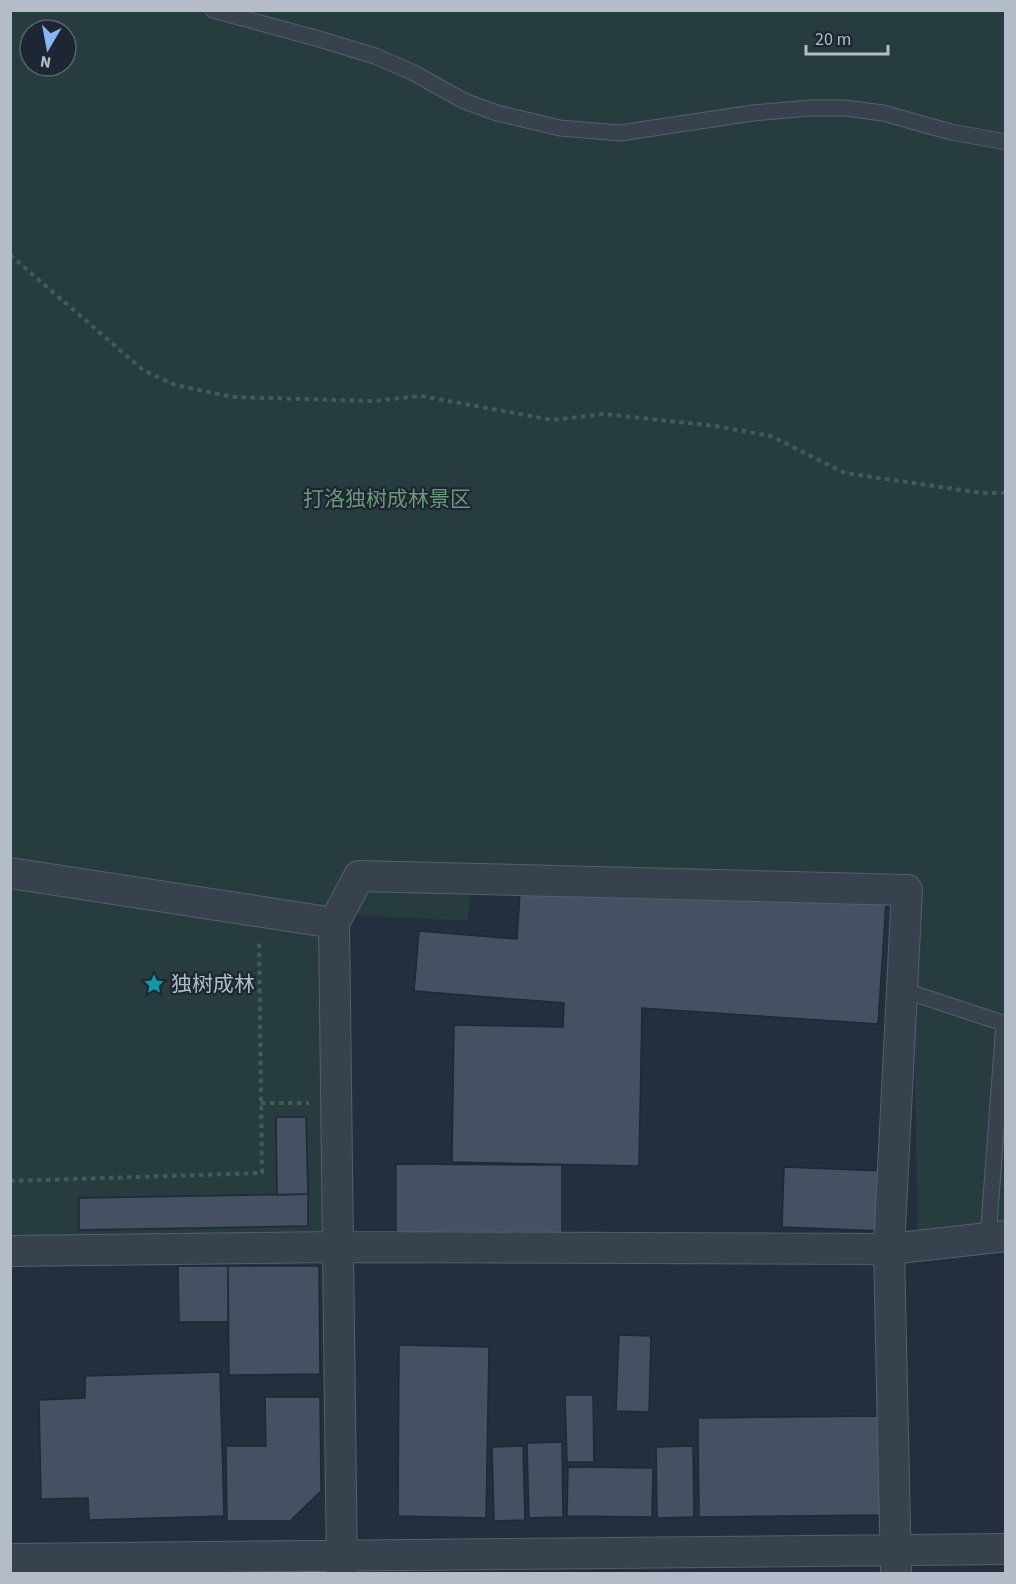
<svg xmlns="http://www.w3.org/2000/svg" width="1016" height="1584" font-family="'Source Sans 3','Noto Sans SC',sans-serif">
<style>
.green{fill:#263c3f;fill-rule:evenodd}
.building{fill:#455162;stroke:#1f2835;stroke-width:1.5}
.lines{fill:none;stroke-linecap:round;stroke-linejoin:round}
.service-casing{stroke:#565f6c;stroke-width:17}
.minor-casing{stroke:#565f6c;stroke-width:32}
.path{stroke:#44595c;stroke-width:4;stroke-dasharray:4.5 4.5;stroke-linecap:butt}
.service{stroke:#38414e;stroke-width:15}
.minor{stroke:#38414e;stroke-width:30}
.labels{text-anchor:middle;stroke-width:4.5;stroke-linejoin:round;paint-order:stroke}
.park-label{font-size:21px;fill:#6b9a76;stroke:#1d2633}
.poi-label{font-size:21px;fill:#b4bcc9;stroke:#1d2633;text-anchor:start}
</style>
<rect width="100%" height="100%" fill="#242f3e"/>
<!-- green -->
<path class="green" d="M10,11H1005V1239L918,1231L911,887L475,865L467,921L319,913L327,1236L11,1242ZM30,30H66V66H30Z"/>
<!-- building -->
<path class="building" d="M521,877L886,902L878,1024L642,1008L639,1166L452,1162L454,1025L563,1027L564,1003L414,991L419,931L517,939Z
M276,1117H306L308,1194L277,1195Z
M396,1164L562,1165V1238L396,1237Z
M784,1167L885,1171L883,1231L782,1227Z
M308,1194V1226L79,1230V1198Z
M178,1266H228V1322H179Z
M228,1266H319L320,1374L229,1375Z
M619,1335L651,1336L649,1412L616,1411Z
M399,1345L489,1347L486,1518L398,1516Z
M220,1372L224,1516L89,1520L88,1498L41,1499L39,1400L85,1398V1376Z
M565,1395H593L594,1462H567Z
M265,1397H320L321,1491L290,1521H227L226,1446H266Z
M883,1416L884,1515L699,1517L698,1418Z
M562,1442L563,1517L529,1518L527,1443Z
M523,1446L525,1520L494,1521L492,1447Z
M693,1446L694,1517L657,1518L656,1447Z
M568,1467L653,1468L652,1517L567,1516Z"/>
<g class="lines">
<!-- service casing -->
<g class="service-casing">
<path id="service" d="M213,10L319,39L375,56L412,72L464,101L497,113L560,128L620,133L753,113L810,108H845L883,113L951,132L1006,142
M900,989L1006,1024
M988,1238L1004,1023"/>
</g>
<!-- minor casing -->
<g class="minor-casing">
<path id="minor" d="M10,873L334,923
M10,1251L338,1247L889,1249L1006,1236
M10,1559L1006,1549
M342,1574L334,923L359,876L907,890L889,1249L896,1574"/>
</g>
<!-- path -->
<path class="path" d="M10,255L143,370L175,385L233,397L373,401L421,396L552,420L604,414L715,426L771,436L845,473L982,493H1006
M261,1103H309
M10,1181L262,1173L259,940"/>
<!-- service -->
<use href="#service" class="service"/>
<!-- minor -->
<use href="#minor" class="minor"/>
</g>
<!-- icons -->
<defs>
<g id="sight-bare" transform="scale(1.62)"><path d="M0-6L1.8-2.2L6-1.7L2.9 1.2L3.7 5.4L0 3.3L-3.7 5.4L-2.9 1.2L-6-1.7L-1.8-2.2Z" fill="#0f9aa8" stroke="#1d2633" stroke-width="2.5" paint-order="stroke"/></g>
</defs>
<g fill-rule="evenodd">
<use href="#sight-bare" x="154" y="984"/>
</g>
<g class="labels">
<!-- park labels -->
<g class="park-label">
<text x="387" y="506">打洛独树成林景区</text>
</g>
<!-- poi labels -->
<g class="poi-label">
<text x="171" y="991">独树成林</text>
</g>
</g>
<!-- border -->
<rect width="1016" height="1584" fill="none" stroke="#b4bcc9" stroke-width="24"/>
<!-- north arrow -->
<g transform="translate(48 48) rotate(190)"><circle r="28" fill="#1d2633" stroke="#59626f" stroke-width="1.5"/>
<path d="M0-4.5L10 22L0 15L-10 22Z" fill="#8ab4f8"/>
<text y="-9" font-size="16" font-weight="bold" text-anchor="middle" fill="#b4bcc9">N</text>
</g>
<!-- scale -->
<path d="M806 45v9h82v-9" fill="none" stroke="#b4bcc9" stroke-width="3"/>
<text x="815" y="45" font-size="18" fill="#b4bcc9" stroke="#1d2633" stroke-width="4.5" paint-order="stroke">20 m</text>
</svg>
